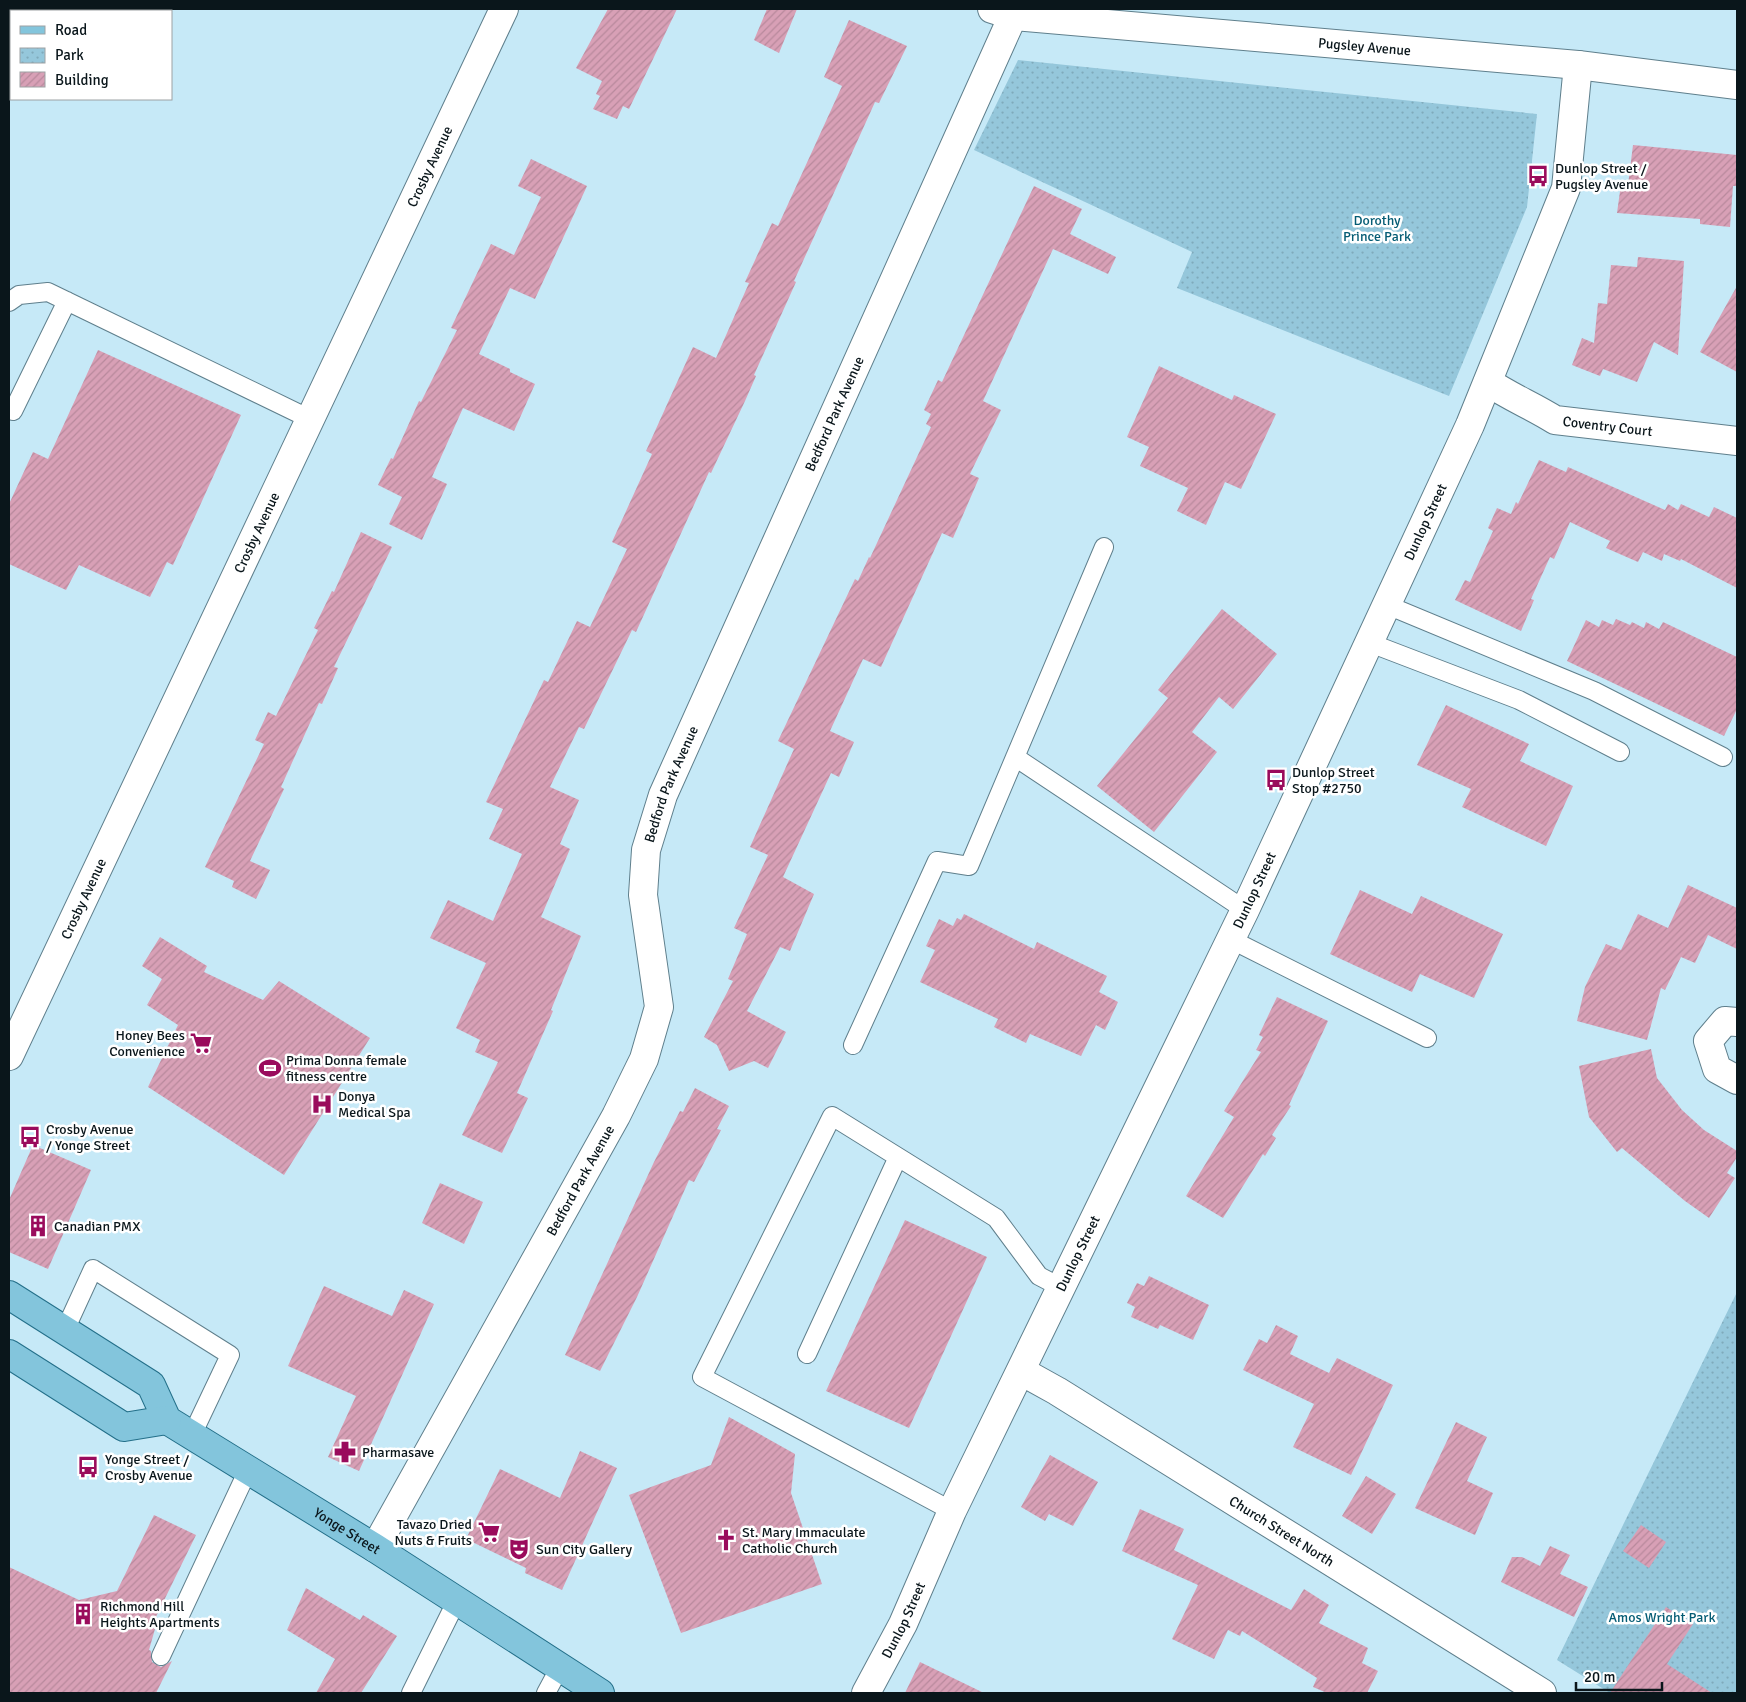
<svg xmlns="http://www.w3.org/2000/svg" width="1746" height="1702" font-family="Signika,sans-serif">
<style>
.park{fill:url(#park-dots)}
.building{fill:url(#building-hatch)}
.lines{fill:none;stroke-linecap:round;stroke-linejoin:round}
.service-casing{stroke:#5f7f8c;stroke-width:20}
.minor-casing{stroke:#5f7f8c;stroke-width:30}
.tertiary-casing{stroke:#5f7f8c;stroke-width:30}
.primary-casing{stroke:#236f89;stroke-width:30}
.service{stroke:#fff;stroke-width:18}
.minor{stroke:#fff;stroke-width:28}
.tertiary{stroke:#fff;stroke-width:28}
.primary{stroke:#83c5dc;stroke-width:28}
.labels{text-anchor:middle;stroke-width:5;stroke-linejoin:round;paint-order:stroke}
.street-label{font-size:14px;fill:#0a161b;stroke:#fff}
.poi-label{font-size:14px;fill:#0a161b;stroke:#fff;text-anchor:start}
.park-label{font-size:14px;fill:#055c74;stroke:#fff}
</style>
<defs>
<pattern id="park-dots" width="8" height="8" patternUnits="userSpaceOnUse" patternTransform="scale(1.25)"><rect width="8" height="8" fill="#95c7db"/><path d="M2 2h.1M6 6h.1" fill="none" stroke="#7faabb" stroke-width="1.8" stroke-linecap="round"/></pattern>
<pattern id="building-hatch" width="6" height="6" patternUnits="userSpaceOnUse" patternTransform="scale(1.25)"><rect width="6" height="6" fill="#d8a0b6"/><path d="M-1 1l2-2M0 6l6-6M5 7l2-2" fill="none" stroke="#b8899c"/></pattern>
</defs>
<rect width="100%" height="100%" fill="#c6e9f7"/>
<!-- park -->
<path class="park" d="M1018,60L1537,114L1527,207L1449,396L1177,288L1192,252L974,150Z
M1737,1292V1693H1610L1557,1660Z"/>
<!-- building -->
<path class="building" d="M608,9H677L629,109L623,106L617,119L593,109L600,96L596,94L602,81L576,68Z
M767,9H797L779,53L754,40Z
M849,20L907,46L879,103L875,102L794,281L796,282L754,375L756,376L745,401L711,473L709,472L636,632L632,630L584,729L579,727L550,787L579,800L560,844L570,849L541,917L581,936L551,1010L553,1011L517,1093L528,1098L502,1153L462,1135L498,1062L475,1052L480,1040L456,1028L486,963L430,938L448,900L493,921L522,854L489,839L503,809L486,802L544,680L548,682L577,621L590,627L627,549L612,542L652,454L646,451L693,347L716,358L749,283L745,282L772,223L778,226L842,86L824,77Z
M1633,145L1737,155V186H1733L1730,227L1700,224V219L1617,213L1621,184L1628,185Z
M531,159L587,186L535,299L510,288L479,354L510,369V372L535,384L514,431L463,408L432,477L447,484L422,540L389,524L402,497L378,485L391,458L393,459L419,401L421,402L457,330L451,328L491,244L514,255L541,197L518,186Z
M1034,186L1082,209L1070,234L1116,257L1108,274L1053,249L983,401L1001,410L970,474L979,478L953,538L942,533L881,667L863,659L830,731L854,742L839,777L831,773L783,877L814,894L790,951L780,947L747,1011L786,1032L768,1068L754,1061L729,1071L717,1045L704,1037L733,981L728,979L747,934L734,928L768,855L750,847L794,749L778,741L855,579L858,581L869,557L870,558L931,427L926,424L931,414L924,410L938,380L942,382Z
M1638,257L1684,261L1678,355L1654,342L1637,382L1603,369L1600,376L1572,365L1582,338L1594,343L1598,303L1607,304L1611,265L1637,267Z
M1737,286V372L1700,352Z
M98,350L241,415L173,565L167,562L150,597L79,565L66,590L9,564V504L33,452L48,459Z
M1159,366L1232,400L1234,395L1276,414L1241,489L1225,482L1206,525L1177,511L1188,488L1140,466L1149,447L1127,437Z
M1539,460L1566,472L1568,467L1665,510L1668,504L1678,510L1681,504L1709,517L1714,507L1737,518V588L1681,559L1680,561L1664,554L1662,561L1643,552L1638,562L1606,548L1610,541L1570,522L1554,559L1550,557L1531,599L1534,600L1521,631L1455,600L1465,580L1470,582L1493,531L1488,528L1497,508L1511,514L1516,502L1518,504Z
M361,532L392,547L334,667L338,668L322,704L319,703L281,787L284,789L250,861L270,870L256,899L232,887L234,881L205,867L264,744L255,740L268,712L276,716L318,630L314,628L332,591L334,592Z
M1222,609L1277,654L1233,709L1219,697L1192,732L1217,752L1154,832L1097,786L1168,698L1158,690Z
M1616,619L1630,625L1632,622L1644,628L1646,622L1659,629L1663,622L1737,657V709L1724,736L1567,661L1586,620L1599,627L1602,620L1613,625Z
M1446,705L1529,744L1520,761L1573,786L1546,846L1462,807L1471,789L1417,765Z
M1688,885L1737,908V949L1708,935L1695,963L1681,957L1665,990L1661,988L1647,1040L1577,1021L1585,987L1606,944L1621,950L1638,914L1668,928Z
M1360,890L1412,914L1421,896L1503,934L1474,998L1420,974L1412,992L1330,954Z
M964,914L1034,949L1037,942L1107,976L1099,992L1118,1002L1105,1030L1096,1025L1081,1056L1030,1034L1026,1043L994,1027L998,1019L920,982L935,950L926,946L939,919L953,926L957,918L961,920Z
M160,937L207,966L204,972L263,1000L279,981L370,1038L284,1175L148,1087L178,1025L147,1005L162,979L142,966Z
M1277,997L1328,1021L1289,1105L1291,1106L1272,1135L1276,1138L1265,1156L1263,1154L1223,1218L1186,1196L1234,1117L1224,1111L1261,1052L1256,1050L1263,1037L1259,1035Z
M1651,1049L1657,1078L1682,1110L1704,1130L1737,1151V1157L1727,1173L1735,1178L1709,1218L1685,1201L1622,1148L1617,1152L1589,1117L1579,1066Z
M695,1088L729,1106L717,1129L721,1130L694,1182L689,1180L637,1297L600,1371L565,1355L654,1162L680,1111L683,1112Z
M33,1145L91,1170L48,1269L9,1252V1200Z
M440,1183L483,1202L464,1244L422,1223Z
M905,1220L987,1257L909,1428L826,1391Z
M1149,1276L1209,1305L1193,1340L1160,1325L1158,1329L1131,1317L1135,1307L1127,1303L1137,1283L1144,1286Z
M324,1286L392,1316L404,1290L434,1304L359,1471L328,1457L356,1396L288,1366Z
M1276,1325L1298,1336L1290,1354L1329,1373L1337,1358L1393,1385L1351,1475L1293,1447L1314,1404L1243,1370L1259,1339L1267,1343Z
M729,1417L795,1454L791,1493L822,1584L681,1633L629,1495L711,1465Z
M1456,1422L1487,1437L1467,1481L1493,1493L1475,1535L1415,1508Z
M580,1451L617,1468L562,1590L525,1573L526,1568L466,1539L500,1469L560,1498Z
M1050,1455L1098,1482L1073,1526L1049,1514L1045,1521L1021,1507Z
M1366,1476L1396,1494L1372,1534L1342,1516Z
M1140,1509L1184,1529L1174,1550L1291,1610L1304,1589L1329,1605L1319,1623L1368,1648L1362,1663L1378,1671L1367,1693H1327L1313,1687L1317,1678L1242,1631L1240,1636L1228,1630L1214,1659L1172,1639L1198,1585L1122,1551Z
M154,1515L196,1535L151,1627L155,1629L149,1650L151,1651L152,1662L161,1667L172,1661L156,1693H9V1567L79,1600L117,1591Z
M1641,1525L1666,1542L1649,1568L1623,1551Z
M1550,1546L1570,1555L1560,1574L1588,1587L1574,1617L1501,1582L1512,1557H1522L1540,1566Z
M306,1588L360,1620L363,1615L397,1636L361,1693H316L335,1659L287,1630Z
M1666,1607L1693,1624L1667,1664L1712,1693H1610Z
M920,1662L984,1693H905Z"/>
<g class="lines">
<!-- service casing -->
<g class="service-casing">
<path id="service" d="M9,302L19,295L48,292L310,419
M13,411L67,301
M1387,605L1594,691L1723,757
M1370,643L1519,700L1620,752
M1015,757L1245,910
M1230,939L1427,1038
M853,1045L937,861L969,866L1104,547
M65,1330L93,1269L230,1355L192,1435
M807,1354L898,1157
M952,1511L702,1377L832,1116L996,1218L1039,1276L1062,1288
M161,1656L248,1470
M411,1693L457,1600
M546,1693L560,1667"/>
</g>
<!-- minor casing -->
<g class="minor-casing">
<g id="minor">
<path d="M14,9L20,11"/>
<path id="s1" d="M992,9L1014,16L1578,65L1737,85"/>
<path d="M71,11L78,9"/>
<path id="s2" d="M1488,382C1510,397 1533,406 1555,420L1737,441"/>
<path d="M1737,1022L1725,1021L1708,1041L1717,1069L1737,1080"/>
<path id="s3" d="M1021,1371L1057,1391L1542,1693"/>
<path id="s4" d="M375,1548L616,1116L644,1059L659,1007L643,895L646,850L663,795L1016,9"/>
<path id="s5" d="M866,1693L903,1624L952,1511L1245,910L1470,425L1566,188L1578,65"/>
</g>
</g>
<!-- tertiary casing -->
<g class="tertiary-casing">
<g id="tertiary">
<path id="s6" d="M9,1056L504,9"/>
</g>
</g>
<!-- primary casing -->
<g class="primary-casing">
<g id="primary">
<path id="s7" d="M9,1295L151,1385L167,1420L375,1548L600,1693"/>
<path d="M9,1354L124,1427L167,1420"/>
</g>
</g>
<!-- service -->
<use href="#service" class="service"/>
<!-- minor -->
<use href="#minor" class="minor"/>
<!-- tertiary -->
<use href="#tertiary" class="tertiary"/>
<!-- primary -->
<use href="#primary" class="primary"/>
</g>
<!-- icons -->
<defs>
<g id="bus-bare" transform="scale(1.725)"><path d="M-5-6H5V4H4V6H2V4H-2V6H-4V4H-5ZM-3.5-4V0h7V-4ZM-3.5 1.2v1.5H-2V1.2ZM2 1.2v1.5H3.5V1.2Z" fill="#9a0b5c" stroke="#fff" stroke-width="2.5" paint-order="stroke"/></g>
<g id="supermarket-bare" transform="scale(1.725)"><path d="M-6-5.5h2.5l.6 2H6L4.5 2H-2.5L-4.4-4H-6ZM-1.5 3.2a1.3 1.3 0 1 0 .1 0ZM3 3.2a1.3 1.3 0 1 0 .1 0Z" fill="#9a0b5c" stroke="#fff" stroke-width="2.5" paint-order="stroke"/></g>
<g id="stadium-bare" transform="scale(1.725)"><path d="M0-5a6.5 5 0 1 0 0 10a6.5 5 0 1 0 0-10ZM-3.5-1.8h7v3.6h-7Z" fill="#9a0b5c" stroke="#fff" stroke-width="2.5" paint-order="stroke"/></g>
<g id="hospital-bare" transform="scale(1.725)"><path d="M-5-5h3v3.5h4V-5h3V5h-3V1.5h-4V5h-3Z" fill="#9a0b5c" stroke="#fff" stroke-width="2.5" paint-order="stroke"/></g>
<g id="building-bare" transform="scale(1.725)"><path d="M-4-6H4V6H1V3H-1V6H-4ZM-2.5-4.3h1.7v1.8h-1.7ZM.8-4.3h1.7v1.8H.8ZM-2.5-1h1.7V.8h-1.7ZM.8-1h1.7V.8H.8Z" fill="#9a0b5c" stroke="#fff" stroke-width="2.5" paint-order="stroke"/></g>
<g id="pharmacy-bare" transform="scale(1.725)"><path d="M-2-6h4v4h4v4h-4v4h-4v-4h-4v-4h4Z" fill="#9a0b5c" stroke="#fff" stroke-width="2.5" paint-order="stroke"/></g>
<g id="church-bare" transform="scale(1.725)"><path d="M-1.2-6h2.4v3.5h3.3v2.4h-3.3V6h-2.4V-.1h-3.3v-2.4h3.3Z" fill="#9a0b5c" stroke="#fff" stroke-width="2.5" paint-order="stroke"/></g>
<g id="theatre-bare" transform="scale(1.725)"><path d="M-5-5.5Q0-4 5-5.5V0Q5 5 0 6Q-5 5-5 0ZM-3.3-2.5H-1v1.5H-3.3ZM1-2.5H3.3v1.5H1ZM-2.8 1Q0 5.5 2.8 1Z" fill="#9a0b5c" stroke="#fff" stroke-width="2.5" paint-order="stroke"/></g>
</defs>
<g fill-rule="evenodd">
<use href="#bus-bare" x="1538" y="176"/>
<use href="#bus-bare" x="1276" y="780"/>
<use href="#supermarket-bare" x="201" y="1043"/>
<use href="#stadium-bare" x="270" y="1068"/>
<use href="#hospital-bare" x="322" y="1104"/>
<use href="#bus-bare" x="30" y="1137"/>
<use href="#building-bare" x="38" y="1226"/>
<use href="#pharmacy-bare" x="345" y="1452"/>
<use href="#bus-bare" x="88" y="1467"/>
<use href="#supermarket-bare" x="489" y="1532"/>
<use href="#church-bare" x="726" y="1540"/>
<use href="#theatre-bare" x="519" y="1549"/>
<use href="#building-bare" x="83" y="1614"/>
</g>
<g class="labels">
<!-- street labels -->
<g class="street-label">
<text dy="5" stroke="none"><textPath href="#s1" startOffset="375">Pugsley Avenue</textPath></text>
<text dy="5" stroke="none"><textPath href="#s6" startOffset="984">Crosby Avenue</textPath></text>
<text dy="5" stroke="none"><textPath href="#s4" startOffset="1246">Bedford Park Avenue</textPath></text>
<text dy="5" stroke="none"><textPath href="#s2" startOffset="130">Coventry Court</textPath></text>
<text dy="5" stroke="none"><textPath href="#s5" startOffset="1298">Dunlop Street</textPath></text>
<text dy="5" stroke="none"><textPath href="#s6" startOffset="579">Crosby Avenue</textPath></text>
<text dy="5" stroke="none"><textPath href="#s4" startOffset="841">Bedford Park Avenue</textPath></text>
<text dy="5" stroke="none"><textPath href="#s5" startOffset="892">Dunlop Street</textPath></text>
<text dy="5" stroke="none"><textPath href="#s6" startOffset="174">Crosby Avenue</textPath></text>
<text dy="5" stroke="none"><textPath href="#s4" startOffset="421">Bedford Park Avenue</textPath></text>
<text dy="5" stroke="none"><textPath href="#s5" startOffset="488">Dunlop Street</textPath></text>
<text dy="5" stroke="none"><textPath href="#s7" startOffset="418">Yonge Street</textPath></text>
<text dy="5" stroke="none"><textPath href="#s3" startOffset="306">Church Street North</textPath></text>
<text dy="5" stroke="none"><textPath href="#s5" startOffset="82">Dunlop Street</textPath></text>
</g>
<!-- poi labels -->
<g class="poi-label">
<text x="1555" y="173">Dunlop Street /<tspan x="1555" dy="16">Pugsley Avenue</tspan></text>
<text x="1292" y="777">Dunlop Street<tspan x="1292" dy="16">Stop #2750</tspan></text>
<text x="185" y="1040" text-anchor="end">Honey Bees<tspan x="185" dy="16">Convenience</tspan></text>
<text x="286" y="1065">Prima Donna female<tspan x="286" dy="16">fitness centre</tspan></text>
<text x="338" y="1101">Donya<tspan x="338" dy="16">Medical Spa</tspan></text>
<text x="46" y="1134">Crosby Avenue<tspan x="46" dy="16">/ Yonge Street</tspan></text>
<text x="54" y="1231">Canadian PMX</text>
<text x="362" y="1457">Pharmasave</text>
<text x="105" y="1464">Yonge Street /<tspan x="105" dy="16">Crosby Avenue</tspan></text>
<text x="472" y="1529" text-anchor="end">Tavazo Dried<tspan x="472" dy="16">Nuts &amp; Fruits</tspan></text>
<text x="742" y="1537">St. Mary Immaculate<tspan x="742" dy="16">Catholic Church</tspan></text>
<text x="536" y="1554">Sun City Gallery</text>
<text x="100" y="1611">Richmond Hill<tspan x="100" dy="16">Heights Apartments</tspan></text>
</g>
<!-- park labels -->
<g class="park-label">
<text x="1377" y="225">Dorothy<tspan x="1377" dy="16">Prince Park</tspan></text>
<text x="1662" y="1622">Amos Wright Park</text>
</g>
</g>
<!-- border -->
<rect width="1746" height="1702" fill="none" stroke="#0a161b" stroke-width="20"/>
<!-- legend -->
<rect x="10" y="10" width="162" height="90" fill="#ffffff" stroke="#9da2a4"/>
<rect x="20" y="26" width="25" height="8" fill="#83c5dc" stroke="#9da2a4"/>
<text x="55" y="35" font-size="15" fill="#0a161b">Road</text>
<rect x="20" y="48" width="25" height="15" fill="url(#park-dots)" stroke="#9da2a4"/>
<text x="55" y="60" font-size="15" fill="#0a161b">Park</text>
<rect x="20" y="72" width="25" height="15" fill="url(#building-hatch)" stroke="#9da2a4"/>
<text x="55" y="85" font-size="15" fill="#0a161b">Building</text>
<!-- scale -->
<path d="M1576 1682v8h86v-8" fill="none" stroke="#0a161b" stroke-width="2.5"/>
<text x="1584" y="1682" font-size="15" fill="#0a161b" stroke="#ffffff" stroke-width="4" paint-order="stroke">20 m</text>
</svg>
